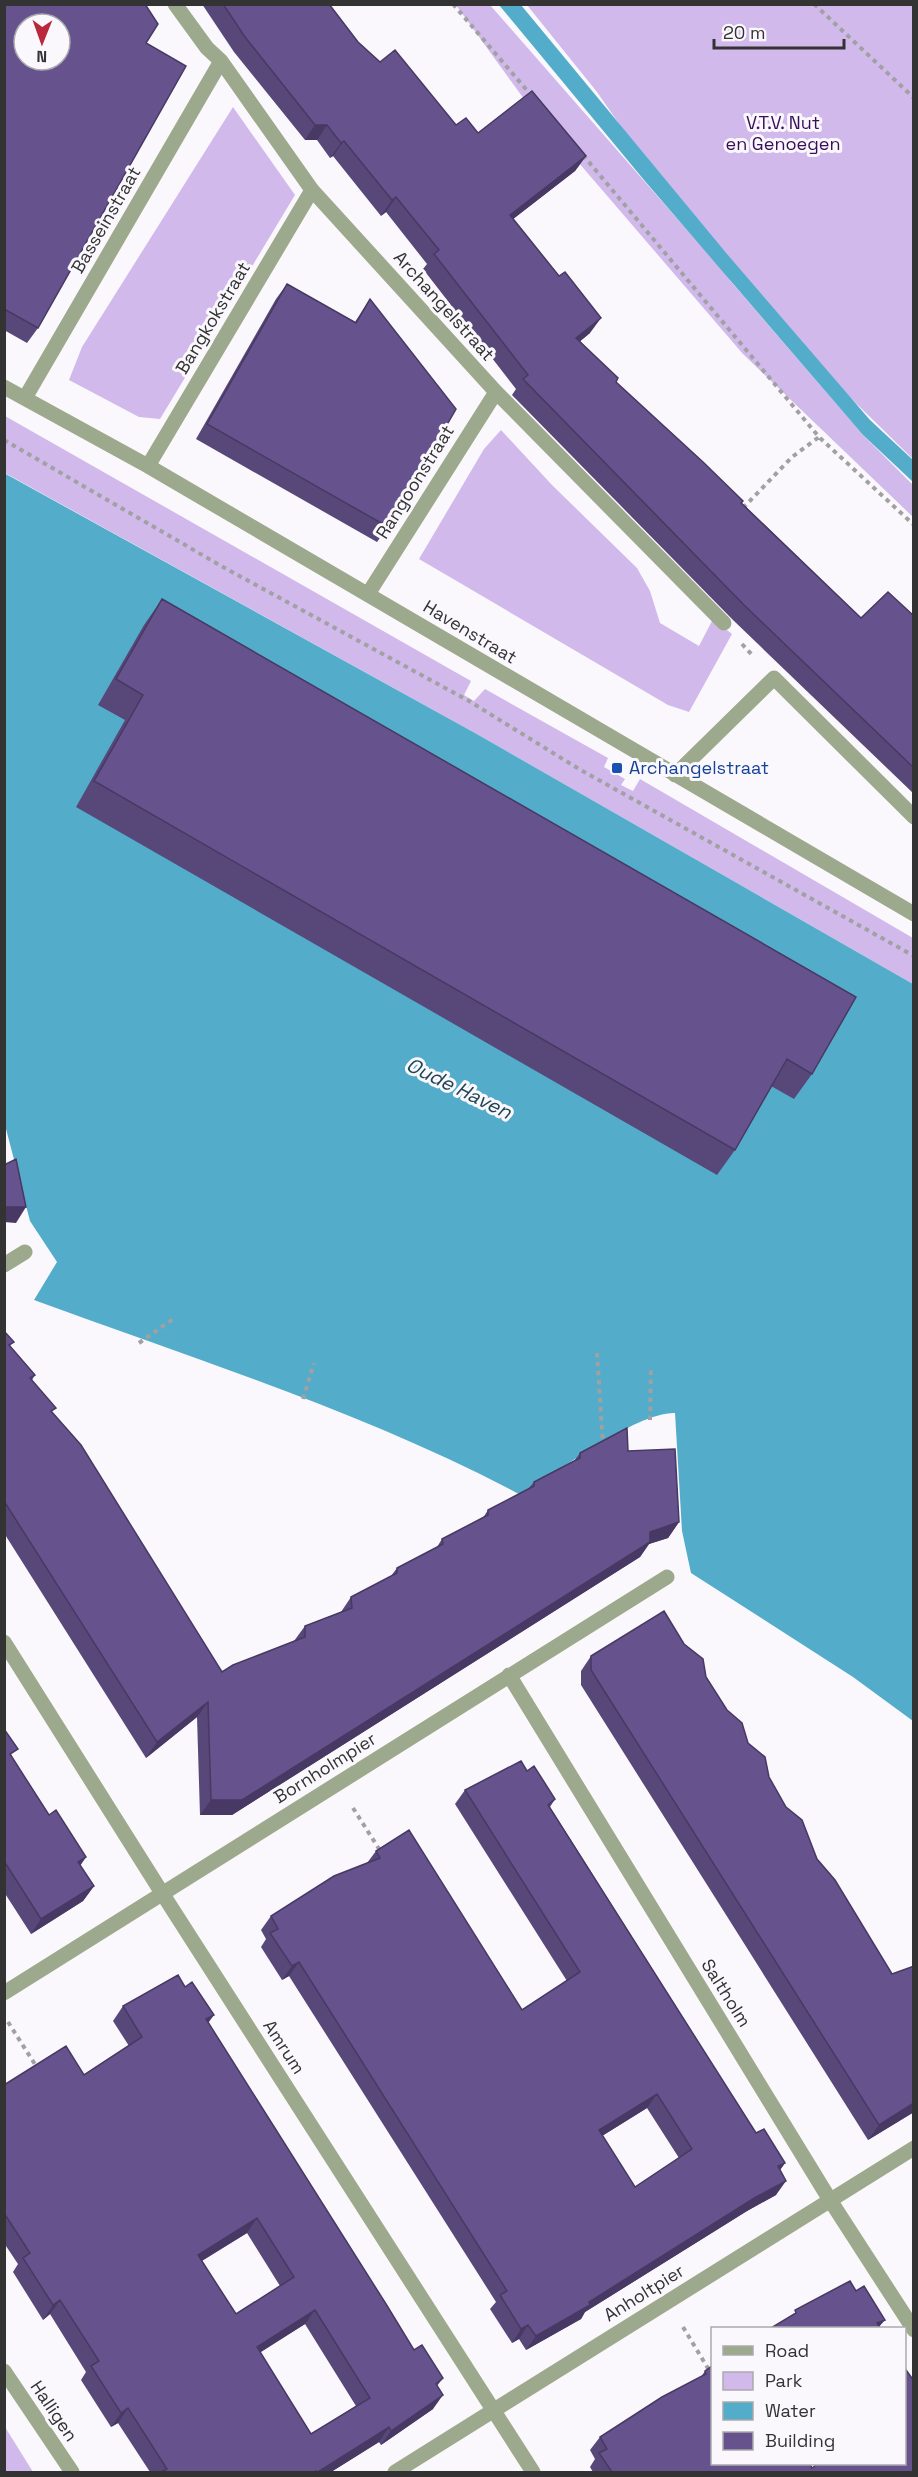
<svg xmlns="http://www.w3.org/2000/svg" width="918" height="2477" font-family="'Space Grotesk',sans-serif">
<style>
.green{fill:#d1b9eb}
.water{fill:#53adca}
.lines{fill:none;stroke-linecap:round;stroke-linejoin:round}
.path{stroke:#a1a0a3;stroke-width:4;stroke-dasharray:4.5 4.5;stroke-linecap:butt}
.service{stroke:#9da98c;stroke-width:15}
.minor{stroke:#9da98c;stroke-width:15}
.wall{fill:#584779;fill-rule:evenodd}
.shaded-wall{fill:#473963}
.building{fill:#66528d;stroke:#473963;stroke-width:1.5;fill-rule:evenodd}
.transit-dot{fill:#1a4fb4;stroke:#faf8fc;stroke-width:2}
.labels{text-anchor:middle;stroke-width:6;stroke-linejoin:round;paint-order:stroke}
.park-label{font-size:18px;fill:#3a0e58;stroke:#faf8fc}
.street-label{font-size:18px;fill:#333334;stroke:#faf8fc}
.transit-label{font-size:18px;fill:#164399;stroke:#faf8fc;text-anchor:start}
.water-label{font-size:20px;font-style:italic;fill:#1d4552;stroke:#faf8fc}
</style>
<rect width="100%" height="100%" fill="#faf8fc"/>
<!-- green -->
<path class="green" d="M456,5H490L715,262L597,92L527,5H913V459L727,277L863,435L913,485V517L743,354L524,99Z
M233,107L295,195L160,419L139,417L69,380L82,347Z
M5,416L471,681L464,695L474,701L485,689L608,758L604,767L625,779L621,785L633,791L640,779L913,938V984L475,733L5,473Z
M501,430L552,485L637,568L650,591L660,623L699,646L713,619L732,634L689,712L668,705L419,559L484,449Z
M4,2427H5L33,2472H5Z"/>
<!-- water -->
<path class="water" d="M499,5H521L727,254L870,420L913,460V482L863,435L644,180Z
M4,473L475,733L913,984V1721L853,1677L691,1573L682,1531L675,1413C636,1412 556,1473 521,1495C367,1413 197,1360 34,1300L57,1262L30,1221L5,1125Z"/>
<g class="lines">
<!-- path -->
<path class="path" d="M453,4L531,95
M814,4L914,98
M583,155L819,437L914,525
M4,440L223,567L469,701L579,769L914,956
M743,508L792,457L819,437
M742,644L753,656
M139,1343L176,1317
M597,1353L603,1445
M303,1399L314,1363
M650,1420L651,1366
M353,1808L381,1852
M8,2022L38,2069
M683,2327L712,2375"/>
<!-- service -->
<path class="service" d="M162,1893L533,2472
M830,2200L914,2330"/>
<!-- minor -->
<path class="minor" d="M175,4L207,48L221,61L312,190L496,392L724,623
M4,387L148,466L914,914
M25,398L221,61
M148,466L312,190
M368,594L496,392
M675,775L774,678L914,817
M4,1265L25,1252
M4,1642L162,1893
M509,1675L830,2200
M4,1993L667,1577
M4,2371L72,2472
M395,2472L914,2148"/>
</g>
<!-- wall -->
<path class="wall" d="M4,4L146,43L38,328L27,343L4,330Z
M202,4H329L358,42L380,62L456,125L478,133L586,156L575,171L513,219L590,333L580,341L616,382L743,501L742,503L861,618L914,616V794L733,620L512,395L516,389L423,269L427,264L386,212L381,216L333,156L330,158L317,140H305L234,52Z
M287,284L355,322L370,299L388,527L377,542L196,439L276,299Z
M162,599L812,1074L794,1099L771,1086L735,1150L717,1175L76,807L125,720L98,705L144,625Z
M4,1331L11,1347L35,1375L32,1380L53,1413L222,1672L294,1641L305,1626L341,1612L351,1597L391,1576L397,1568L437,1547L442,1539L483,1518L488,1510L528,1489L534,1482L574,1461L580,1453L628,1451L679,1522L668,1538L649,1544L640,1557L232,1815H200L197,1717L146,1758L4,1533Z
M684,1644L706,1677L748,1743L817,1859L892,1974L914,1966V2112L868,2140L581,1685V1671L591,1656Z
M4,1729L12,1757L49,1815L86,1857L80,1865L94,1886L83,1901L31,1934L4,1892Z
M527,1771L555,1799L550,1807L756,2133L785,2163L780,2170L776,2195L747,2211L585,2312L581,2319L526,2350L519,2339L512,2343L490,2309L496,2302L289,1976L282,1980L261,1947L266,1939L261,1930L271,1916L367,1863L376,1851L522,2010L567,1981L455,1804L465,1790ZM647,2108L679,2158L635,2187L602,2136Z
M123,2006L208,2023L414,2350L443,2378L437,2386L433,2409L381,2445L379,2442L331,2472H150L118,2423L111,2427L81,2380L86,2372L50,2314L43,2320L13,2272L18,2264L4,2243V2085L84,2075L129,2046L113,2021ZM247,2233L280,2286L236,2314L202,2261ZM305,2324L356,2406L311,2434L260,2352Z
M705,2371L812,2468L914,2472H593L590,2467L595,2459L590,2450L600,2437L701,2377Z"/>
<!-- shaded-wall -->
<path class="shaded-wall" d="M315,125H327L317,140H305Z
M344,141L333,156L330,158L341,143Z
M586,156L575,171L499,230L510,215Z
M396,197L386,212L381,216L392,200Z
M601,318L590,333L566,353L576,338Z
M4,1207H26L16,1223L4,1222Z
M679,1522L668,1538L649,1544L640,1557L232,1815H200L211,1800L650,1532Z
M208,1702L197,1717L146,1758L157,1742Z
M86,1857L76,1872L78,1862Z
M94,1886L83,1901L31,1934L41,1919Z
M299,1962L289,1976L282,1980L292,1966Z
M214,2015L203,2030L206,2019Z
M657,2094L647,2108L589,2144L599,2130Z
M914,2103V2112L868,2140L879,2125Z
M785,2163L775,2177L778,2166Z
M786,2181L776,2195L747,2211L585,2312L581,2319L526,2350L536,2336L589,2302L756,2197Z
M257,2218L247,2233L188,2269L198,2255Z
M60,2300L50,2314L43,2320L53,2305Z
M315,2310L305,2324L247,2361L257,2347Z
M885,2320L878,2328L877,2323Z
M528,2325L519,2339L512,2343L521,2329Z
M443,2395L433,2409L381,2445L391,2431Z
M128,2408L118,2423L111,2427L121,2413Z
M389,2427L379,2442L331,2472H318Z"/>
<!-- building -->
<path class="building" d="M4,4H145L158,24L146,43L186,66L38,328L4,309ZM24,24H60V60H24Z
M223,4H329L358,42L380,62L395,50L456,125L466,118L478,133L532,91L586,156L510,215L559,276L565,272L601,318L576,338L618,378L616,382L703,462L743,501L741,503L861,618L888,592L914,616V768L744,605L523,379L528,375L434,254L439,250L396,197L392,200L344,141L341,143L327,125H315L245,37Z
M287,284L356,323L370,299L456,409L388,527L207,424Z
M162,599L856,997L812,1074L787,1059L735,1150L94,781L143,695L116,679Z
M16,1159L26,1207H4V1165Z
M4,1331L14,1342L9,1345L35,1375L30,1378L56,1408L51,1411L81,1445L222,1672L233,1665L305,1637V1626L352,1608L351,1597L397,1573V1568L443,1544L442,1539L488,1515V1510L534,1486V1482L580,1458V1453L627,1428L628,1451L675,1449L679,1522L650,1532V1542L242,1800H211L208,1702L157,1742L4,1501Z
M664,1611L684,1644L703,1659L706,1677L727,1710L742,1723L748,1743L765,1757L769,1777L786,1807L802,1820L817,1859L835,1880L892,1974L914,1966V2103L879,2125L591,1670V1656Z
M4,1729L18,1749L10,1754L49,1815L56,1810L86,1857L78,1862L94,1886L41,1919L4,1861Z
M521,1761L527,1771L534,1766L555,1799L548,1805L756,2133L764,2129L785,2163L778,2166L786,2181L756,2197L589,2302L590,2305L536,2336L528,2325L521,2329L500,2295L507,2291L299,1962L292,1966L270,1933L278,1929L271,1916L334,1876L380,1858L376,1851L409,1830L522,2010L580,1972L465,1790ZM657,2094L692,2149L635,2187L599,2130Z
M178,1975L185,1987L192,1982L214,2015L206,2019L386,2304L414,2350L422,2345L443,2378L436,2384L443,2395L391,2431L389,2427L318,2472L316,2471L314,2472H161L167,2469L128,2408L121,2413L91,2366L99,2361L60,2300L53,2305L23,2258L30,2253L4,2213V2085L66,2046L84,2075L142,2037L123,2006ZM257,2218L294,2277L236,2314L198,2255ZM315,2310L370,2398L311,2434L257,2347Z
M850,2281L856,2291L864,2286L885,2320L877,2323L880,2328H771L796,2313L795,2310Z
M712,2366V2463H809L812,2468L819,2463H904V2367L914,2381V2472H612L599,2453L607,2449L600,2437L662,2397L706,2374L705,2371Z"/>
<!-- markers -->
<rect class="transit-dot" x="611" y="762" width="12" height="12" rx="3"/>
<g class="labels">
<!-- park labels -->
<g class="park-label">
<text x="783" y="129">V.T.V. Nut<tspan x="783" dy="21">en Genoegen</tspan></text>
</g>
<!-- street labels -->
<g class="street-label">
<text transform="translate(106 220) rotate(-60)" y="6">Basseinstraat</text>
<text transform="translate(444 306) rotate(48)" y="6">Archangelstraat</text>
<text transform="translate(213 318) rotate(-59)" y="6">Bangkokstraat</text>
<text transform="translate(415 482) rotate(-58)" y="6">Rangoonstraat</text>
<text transform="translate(470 632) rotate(31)" y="6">Havenstraat</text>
<text transform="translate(325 1768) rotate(-32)" y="6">Bornholmpier</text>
<text transform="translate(726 1993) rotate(58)" y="6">Saltholm</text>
<text transform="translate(284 2047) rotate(57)" y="6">Amrum</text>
<text transform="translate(644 2293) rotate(-32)" y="6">Anholtpier</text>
<text transform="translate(54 2411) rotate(56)" y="6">Halligen</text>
</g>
<!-- transit labels -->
<g class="transit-label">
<text x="629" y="774">Archangelstraat</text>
</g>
<!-- water labels -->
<g class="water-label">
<text transform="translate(459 1088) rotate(26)" y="7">Oude Haven</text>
</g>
</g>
<!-- border -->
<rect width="918" height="2477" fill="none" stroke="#333334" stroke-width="12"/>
<!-- legend -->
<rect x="711" y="2327" width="195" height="138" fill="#faf8fc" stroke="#aaa9ac" stroke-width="1.5"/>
<rect x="723" y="2346" width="30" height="9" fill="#9da98c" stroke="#aaa9ac" stroke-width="1.5"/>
<text x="765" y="2357" font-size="18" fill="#333334">Road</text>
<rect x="723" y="2372" width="30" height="18" fill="#d1b9eb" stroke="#aaa9ac" stroke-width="1.5"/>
<text x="765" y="2387" font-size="18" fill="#333334">Park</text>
<rect x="723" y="2402" width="30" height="18" fill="#53adca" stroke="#aaa9ac" stroke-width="1.5"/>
<text x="765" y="2417" font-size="18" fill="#333334">Water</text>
<rect x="723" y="2432" width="30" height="18" fill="#66528d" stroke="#aaa9ac" stroke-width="1.5"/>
<text x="765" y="2447" font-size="18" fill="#333334">Building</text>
<!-- north arrow -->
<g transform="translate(42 42) rotate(181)"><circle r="28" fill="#faf8fc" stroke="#aaa9ac" stroke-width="1.5"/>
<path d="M0-4.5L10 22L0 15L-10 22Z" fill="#b9283b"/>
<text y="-9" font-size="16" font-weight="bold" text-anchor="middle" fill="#333334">N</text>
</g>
<!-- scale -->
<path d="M714 39v9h130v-9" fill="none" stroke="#333334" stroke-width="3"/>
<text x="723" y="39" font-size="18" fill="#333334" stroke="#faf8fc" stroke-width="4.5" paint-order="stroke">20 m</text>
</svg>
